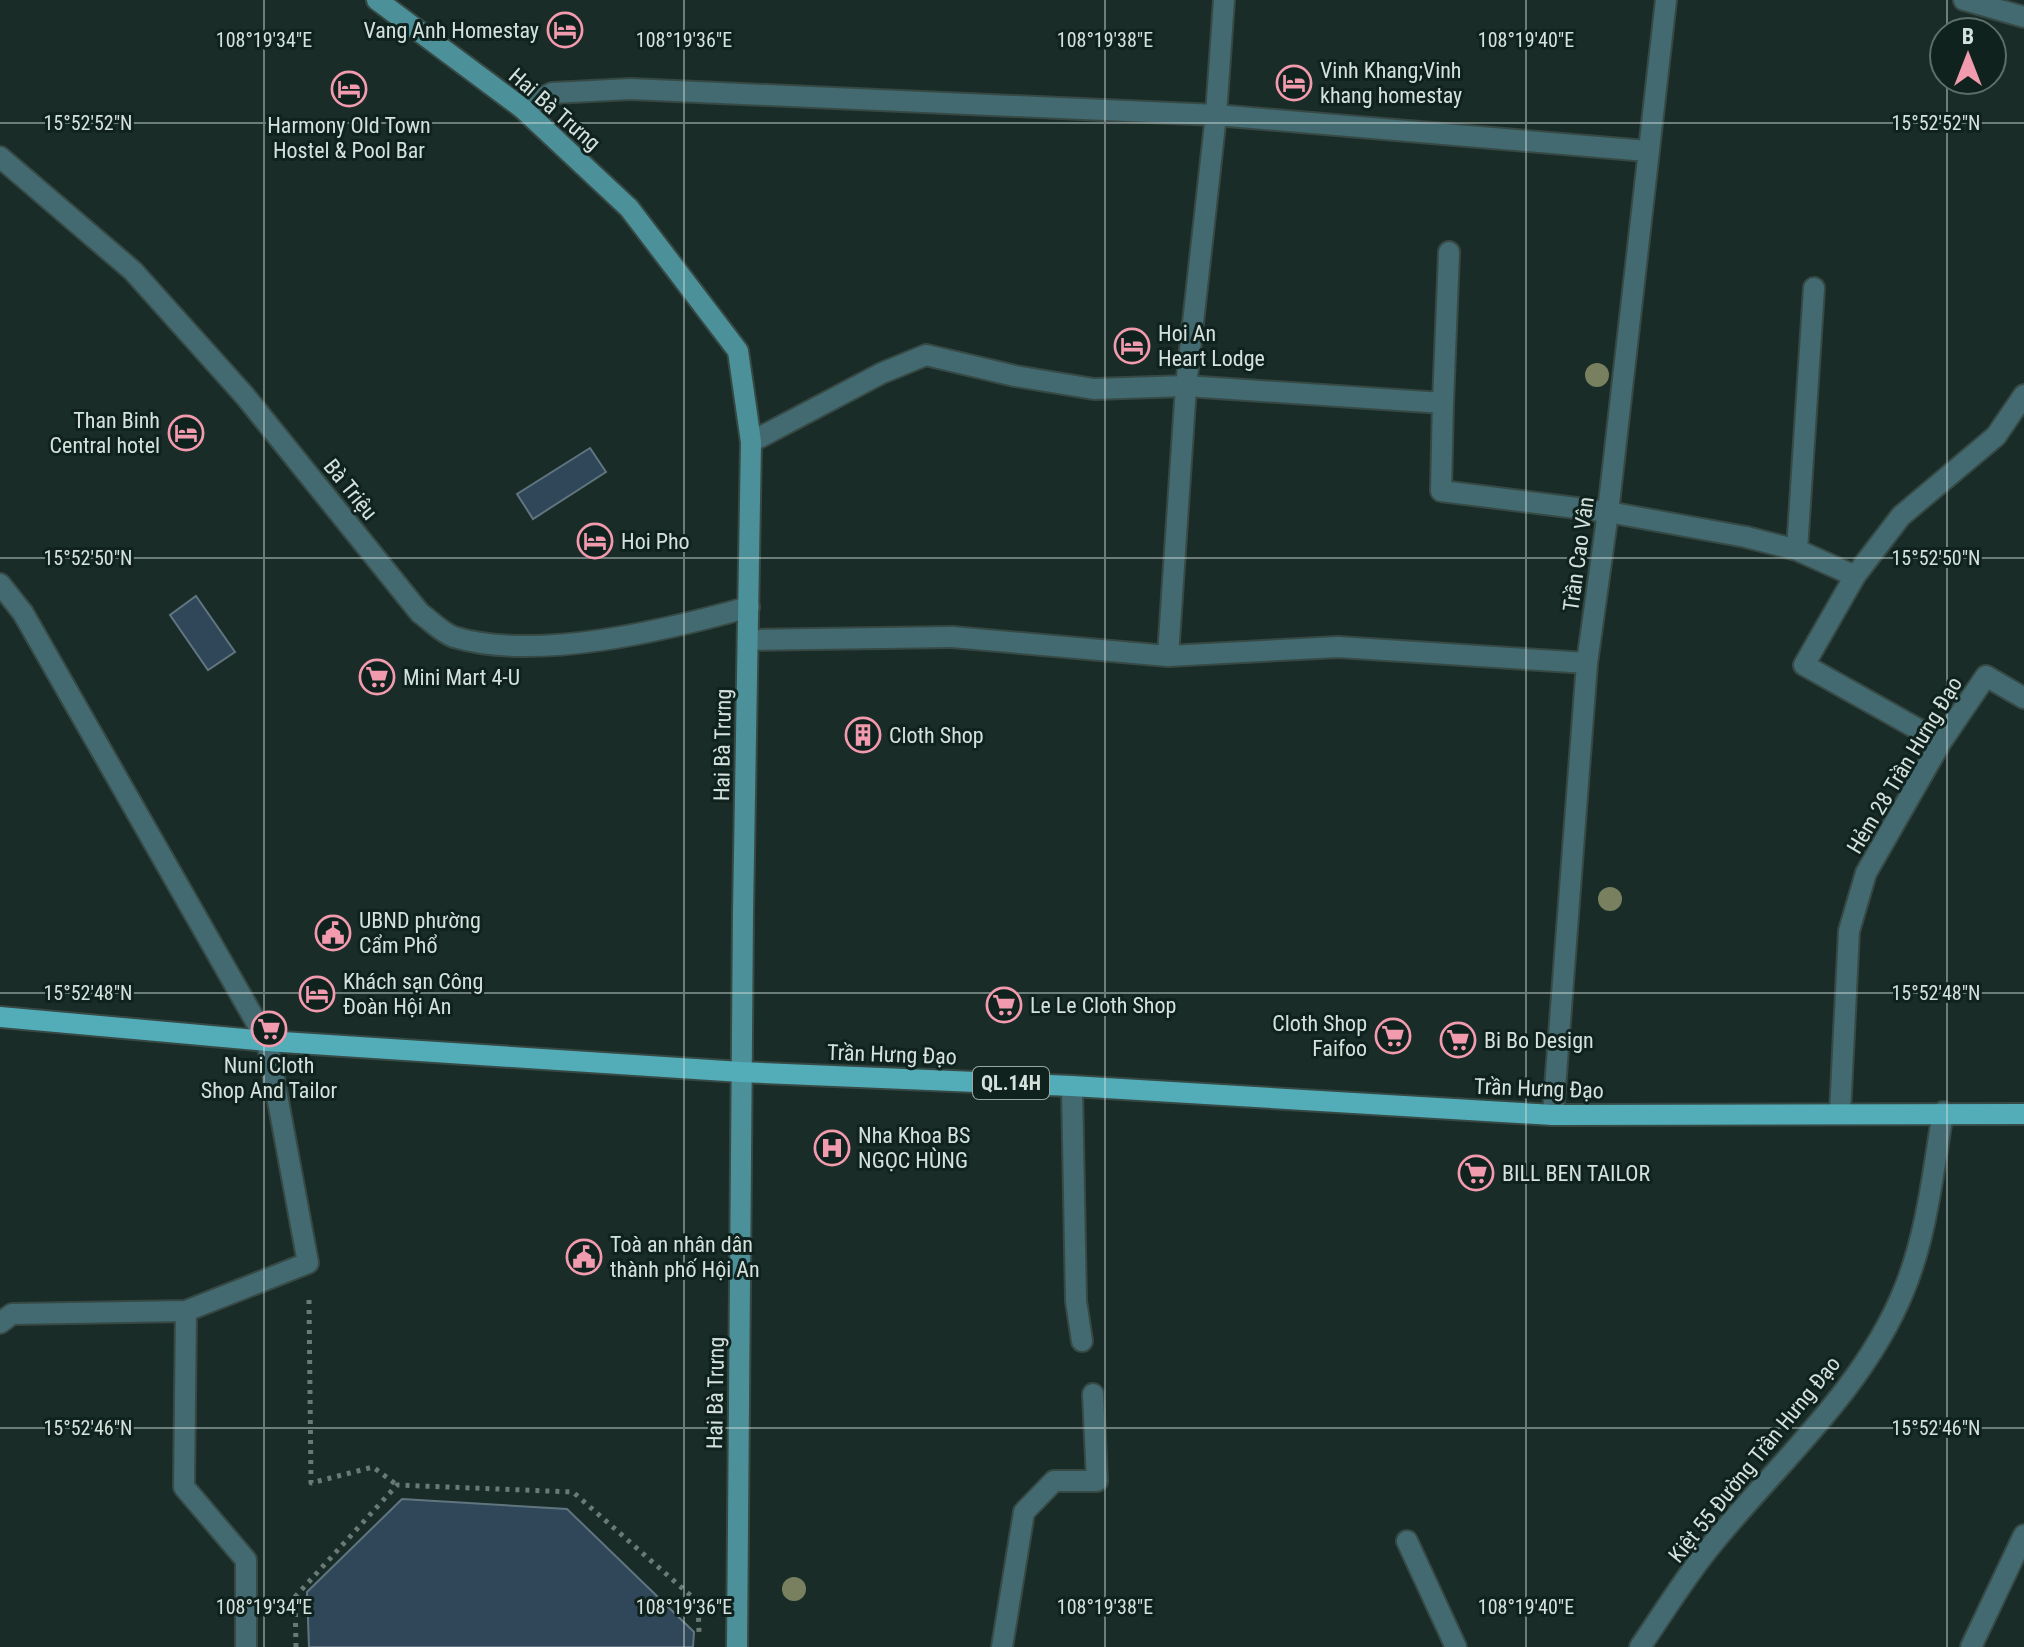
<svg xmlns="http://www.w3.org/2000/svg" width="2024" height="1647" font-family="'Roboto Condensed',sans-serif">
<style>
.water{fill:#2f4759;stroke:#617581;stroke-width:2}
.lines{fill:none;stroke-linecap:round;stroke-linejoin:round}
.lane-casing{stroke:#374944;stroke-width:24}
.street-casing{stroke:#374944;stroke-width:24}
.secondary-casing{stroke:#374944;stroke-width:24}
.primary-casing{stroke:#374944;stroke-width:24}
.path{stroke:#6a7a75;stroke-width:5;stroke-dasharray:4 6;stroke-linecap:butt}
.lane{stroke:#426a70;stroke-width:20}
.street{stroke:#426a70;stroke-width:20}
.secondary{stroke:#4c9099;stroke-width:20}
.primary{stroke:#53adb9;stroke-width:20}
.tree{fill:#78805f}
.ticks{fill:none;stroke:#d5e1dd;stroke-width:2;stroke-opacity:0.45}
.labels{text-anchor:middle;stroke-width:6;stroke-linejoin:round;paint-order:stroke}
.shield{fill:#0f221d;stroke:#9aa8a3;stroke-width:2}
.shield-label{font-size:20px;font-weight:bold;fill:#d5e1dd}
.poi-label{font-size:22px;fill:#d5e1dd;stroke:#0f221d;text-anchor:start}
.street-label{font-size:22px;fill:#d5e1dd;stroke:#0f221d}
.ticks-label{font-size:20px;text-anchor:middle;fill:#d5e1dd;stroke:#0f221d;stroke-width:6;stroke-linejoin:round;paint-order:stroke}
</style>
<rect width="100%" height="100%" fill="#192c27"/>
<!-- water -->
<path class="water" d="M590,448L606,472L533,519L517,494Z
M196,596L235,652L208,670L170,615Z
M402,1499L567,1509L694,1632L693,1647H309L307,1592Z"/>
<g class="lines">
<!-- lane casing -->
<g class="lane-casing">
<path id="lane" d="M1443,403L1449,252
M751,442L882,373L926,355L1015,376L1094,389L1186,386L1443,403L1441,491L1608,512L1746,537L1797,550L1855,576L1804,665L1941,742
M1797,550L1814,288
M1855,576L1901,516L1996,436L2024,395
M748,640L952,637
M1840,1113L1849,931L1866,873L1941,742L1986,676L2024,698
M186,1311L184,1487L246,1560V1647
M0,1323L12,1314L186,1311L308,1263L267,1041
M1407,1541L1456,1647
M1002,1647L1024,1512L1054,1481H1097L1093,1394
M1971,1647L2024,1535"/>
</g>
<!-- street casing -->
<g class="street-casing">
<path id="street" d="M1964,0L2024,17
M522,108L552,93L631,89L1216,115L1647,151
M0,157L133,271L245,396L420,613C430,620 442,633 454,637C537,662 667,630 749,607
M0,584L23,613L267,1041
M952,637L1168,656L1338,647L1587,663
M1168,656L1186,386L1216,115L1224,0
M1072,1086L1076,1301L1082,1341
M1553,1115L1587,663L1608,512L1666,0
M1640,1647C1664,1612 1687,1574 1714,1542C1780,1461 1864,1389 1904,1290C1927,1234 1933,1172 1943,1112"/>
</g>
<!-- secondary casing -->
<g class="secondary-casing">
<path id="secondary" d="M377,0L522,108L629,208L738,351L751,442L743,913L737,1647"/>
</g>
<!-- primary casing -->
<g class="primary-casing">
<path id="primary" d="M0,1017L267,1041L741,1072L1072,1086L1553,1115L2024,1114"/>
</g>
<!-- path -->
<path class="path" d="M309,1300L311,1483L373,1467L397,1485
M296,1647L295,1597L397,1485L573,1492L698,1602L699,1633"/>
<!-- lane -->
<use href="#lane" class="lane"/>
<!-- street -->
<use href="#street" class="street"/>
<!-- secondary -->
<use href="#secondary" class="secondary"/>
<!-- primary -->
<use href="#primary" class="primary"/>
</g>
<!-- trees -->
<g class="tree">
<circle cx="1597" cy="375" r="12"/>
<circle cx="1610" cy="899" r="12"/>
<circle cx="794" cy="1589" r="12"/>
</g>
<!-- ticks -->
<path class="ticks" d="M264,0V1647M684,0V1647M1105,0V1647M1526,0V1647M1947,0V32M1947,80V1647M0,123H2024M0,558H2024M0,993H2024M0,1428H2024"/>
<!-- icons -->
<defs>
<g id="hotel-ring" transform="scale(1.8)"><circle r="9.5" fill="#0f221d" stroke="#f29aae" stroke-width="1.5"/><path d="M-6-4.5h1.5V1H6V5H4.5V3h-9V5H-6ZM-4 0a1.8 1.8 0 1 1 3.6 0ZM.5 0V-2.5h3Q6-2.5 6 0Z" fill="#f29aae"/></g>
<g id="supermarket-ring" transform="scale(1.8)"><circle r="9.5" fill="#0f221d" stroke="#f29aae" stroke-width="1.5"/><path d="M-6-5.5h2.5l.6 2H6L4.5 2H-2.5L-4.4-4H-6ZM-1.5 3.2a1.3 1.3 0 1 0 .1 0ZM3 3.2a1.3 1.3 0 1 0 .1 0Z" fill="#f29aae"/></g>
<g id="building-ring" transform="scale(1.8)"><circle r="9.5" fill="#0f221d" stroke="#f29aae" stroke-width="1.5"/><path d="M-4-6H4V6H1V3H-1V6H-4ZM-2.5-4.3h1.7v1.8h-1.7ZM.8-4.3h1.7v1.8H.8ZM-2.5-1h1.7V.8h-1.7ZM.8-1h1.7V.8H.8Z" fill="#f29aae"/></g>
<g id="civic-ring" transform="scale(1.8)"><circle r="9.5" fill="#0f221d" stroke="#f29aae" stroke-width="1.5"/><path d="M-.6-6.5H3V-4.5H.6V-3L4-1V1h2V6H-6V1h2V-1L-.6-3ZM-1.2 2.5V6h2.4V2.5Z" fill="#f29aae"/></g>
<g id="hospital-ring" transform="scale(1.8)"><circle r="9.5" fill="#0f221d" stroke="#f29aae" stroke-width="1.5"/><path d="M-5-5h3v3.5h4V-5h3V5h-3V1.5h-4V5h-3Z" fill="#f29aae"/></g>
</defs>
<g fill-rule="evenodd">
<use href="#hotel-ring" x="565" y="30"/>
<use href="#hotel-ring" x="1294" y="83"/>
<use href="#hotel-ring" x="349" y="89"/>
<use href="#hotel-ring" x="1132" y="346"/>
<use href="#hotel-ring" x="186" y="433"/>
<use href="#hotel-ring" x="595" y="541"/>
<use href="#supermarket-ring" x="377" y="677"/>
<use href="#building-ring" x="863" y="735"/>
<use href="#civic-ring" x="333" y="933"/>
<use href="#hotel-ring" x="317" y="994"/>
<use href="#supermarket-ring" x="1004" y="1005"/>
<use href="#supermarket-ring" x="269" y="1029"/>
<use href="#supermarket-ring" x="1393" y="1036"/>
<use href="#supermarket-ring" x="1458" y="1040"/>
<use href="#hospital-ring" x="832" y="1148"/>
<use href="#supermarket-ring" x="1476" y="1173"/>
<use href="#civic-ring" x="584" y="1257"/>
</g>
<g class="labels">
<!-- shield labels -->
<rect class="shield" x="973" y="1067" width="76" height="32" rx="6"/>
<g class="shield-label">
<text x="1011" y="1090">QL.14H</text>
</g>
<!-- poi labels -->
<g class="poi-label">
<text x="539" y="38" text-anchor="end">Vang Anh Homestay</text>
<text x="1320" y="78">Vinh Khang;Vinh<tspan x="1320" dy="25">khang homestay</tspan></text>
<text x="349" y="133" text-anchor="middle">Harmony Old Town<tspan x="349" dy="25">Hostel &amp; Pool Bar</tspan></text>
<text x="1158" y="341">Hoi An<tspan x="1158" dy="25">Heart Lodge</tspan></text>
<text x="160" y="428" text-anchor="end">Than Binh<tspan x="160" dy="25">Central hotel</tspan></text>
<text x="621" y="549">Hoi Pho</text>
<text x="403" y="685">Mini Mart 4-U</text>
<text x="889" y="743">Cloth Shop</text>
<text x="359" y="928">UBND phường<tspan x="359" dy="25">Cẩm Phổ</tspan></text>
<text x="343" y="989">Khách sạn Công<tspan x="343" dy="25">Đoàn Hội An</tspan></text>
<text x="1030" y="1013">Le Le Cloth Shop</text>
<text x="1367" y="1031" text-anchor="end">Cloth Shop<tspan x="1367" dy="25">Faifoo</tspan></text>
<text x="1484" y="1048">Bi Bo Design</text>
<text x="269" y="1073" text-anchor="middle">Nuni Cloth<tspan x="269" dy="25">Shop And Tailor</tspan></text>
<text x="858" y="1143">Nha Khoa BS<tspan x="858" dy="25">NGỌC HÙNG</tspan></text>
<text x="1502" y="1181">BILL BEN TAILOR</text>
<text x="610" y="1252">Toà an nhân dân<tspan x="610" dy="25">thành phố Hội An</tspan></text>
</g>
<!-- street labels -->
<g class="street-label">
<text transform="translate(555 109) rotate(41)" y="8">Hai Bà Trưng</text>
<text transform="translate(351 489) rotate(51)" y="8">Bà Triệu</text>
<text transform="translate(1578 554) rotate(-82)" y="8">Trần Cao Vân</text>
<text transform="translate(722 745) rotate(-89)" y="8">Hai Bà Trưng</text>
<text transform="translate(1904 765) rotate(-59)" y="8">Hẻm 28 Trần Hưng Đạo</text>
<text transform="translate(892 1054) rotate(2)" y="8">Trần Hưng Đạo</text>
<text transform="translate(1539 1088) rotate(2)" y="8">Trần Hưng Đạo</text>
<text transform="translate(715 1393) rotate(-89)" y="8">Hai Bà Trưng</text>
<text transform="translate(1754 1459) rotate(-51)" y="8">Kiệt 55 Đường Trần Hưng Đạo</text>
</g>
</g>
<g class="ticks-label">
<text x="264" y="47">108°19'34"E</text>
<text x="684" y="47">108°19'36"E</text>
<text x="1105" y="47">108°19'38"E</text>
<text x="1526" y="47">108°19'40"E</text>
<text x="88" y="130">15°52'52"N</text>
<text x="1936" y="130">15°52'52"N</text>
<text x="88" y="565">15°52'50"N</text>
<text x="1936" y="565">15°52'50"N</text>
<text x="88" y="1000">15°52'48"N</text>
<text x="1936" y="1000">15°52'48"N</text>
<text x="88" y="1435">15°52'46"N</text>
<text x="1936" y="1435">15°52'46"N</text>
<text x="264" y="1614">108°19'34"E</text>
<text x="684" y="1614">108°19'36"E</text>
<text x="1105" y="1614">108°19'38"E</text>
<text x="1526" y="1614">108°19'40"E</text>
</g>
<!-- north arrow -->
<g transform="translate(1968 56)"><circle r="38" fill="#0f221d" stroke="#5e6e6a" stroke-width="2"/>
<path d="M0-6L14 30L0 20L-14 30Z" fill="#f29aae"/>
<text y="-12" font-size="22" font-weight="bold" text-anchor="middle" fill="#d5e1dd">B</text>
</g>
</svg>
